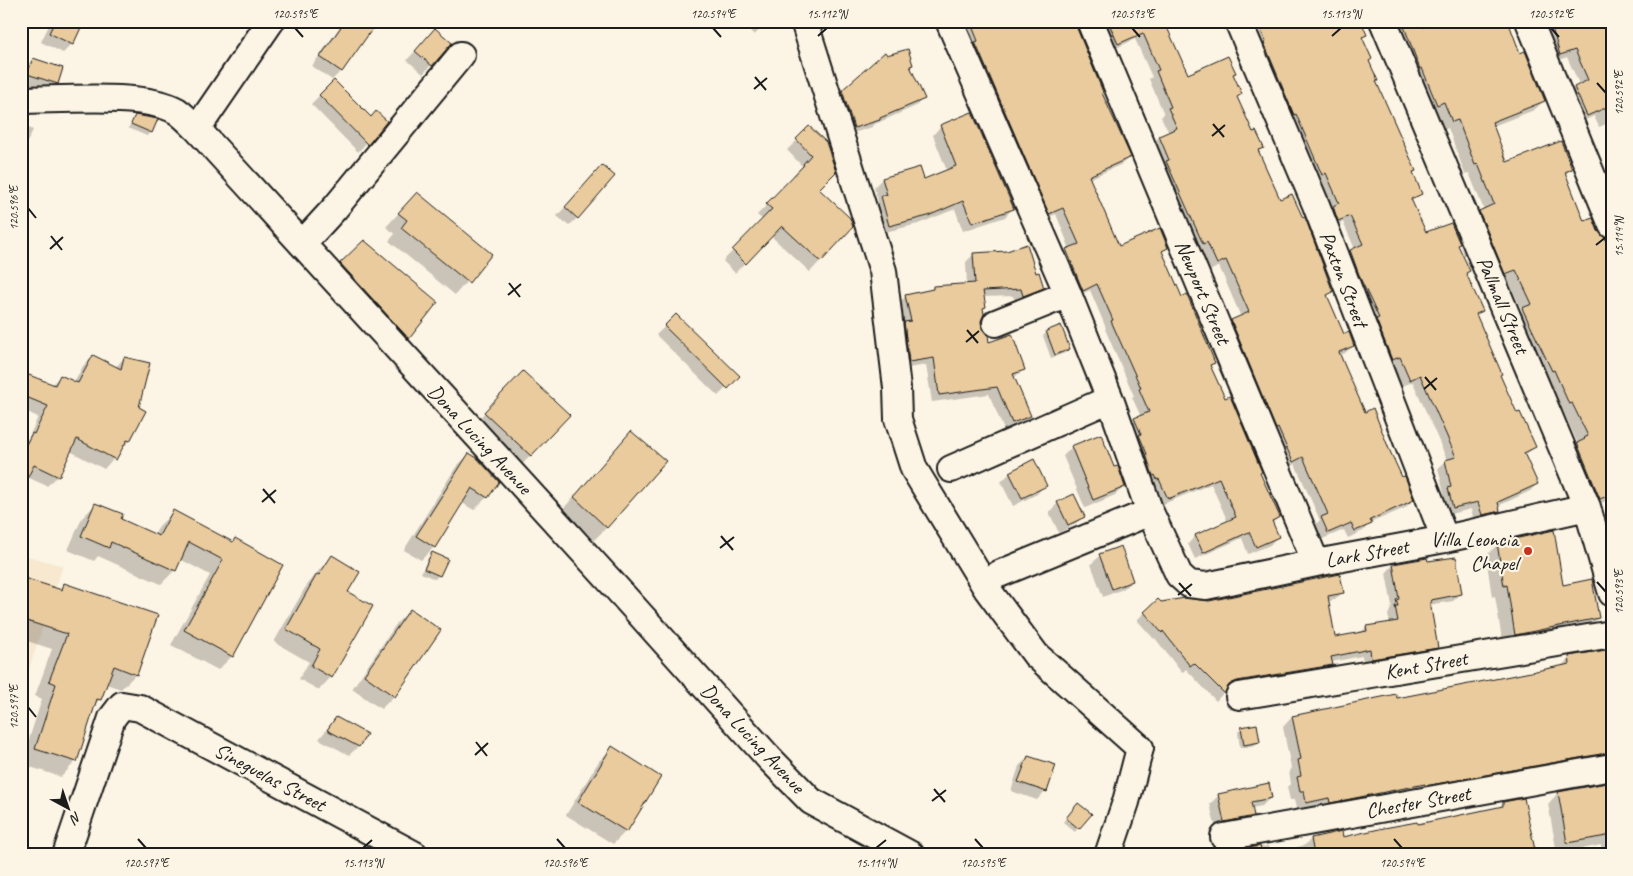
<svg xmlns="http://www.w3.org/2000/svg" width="1633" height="876" font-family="Caveat,sans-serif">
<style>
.built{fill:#f7e8cf}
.shadow{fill:#0003}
.building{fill:#eacb9d;stroke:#1c1c1c}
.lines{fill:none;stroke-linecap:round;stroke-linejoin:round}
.minor-casing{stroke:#1c1c1c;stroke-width:30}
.minor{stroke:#fcf5e5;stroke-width:26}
.ticks{fill:none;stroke:#1c1c1c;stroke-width:2}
.poi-dot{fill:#c8321e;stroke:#fcf5e5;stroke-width:2}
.labels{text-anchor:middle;stroke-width:4.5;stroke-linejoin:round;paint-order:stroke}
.street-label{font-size:21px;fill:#1c1c1c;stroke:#fcf5e5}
.poi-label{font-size:21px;fill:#1c1c1c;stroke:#fcf5e5;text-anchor:end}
.neatline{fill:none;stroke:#1c1c1c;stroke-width:2}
.ticks-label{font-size:12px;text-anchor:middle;fill:#1c1c1c}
</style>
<rect width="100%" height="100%" fill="#fcf5e5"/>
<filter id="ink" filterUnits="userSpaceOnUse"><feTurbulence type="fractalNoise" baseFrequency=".02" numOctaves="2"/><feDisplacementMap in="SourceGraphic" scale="10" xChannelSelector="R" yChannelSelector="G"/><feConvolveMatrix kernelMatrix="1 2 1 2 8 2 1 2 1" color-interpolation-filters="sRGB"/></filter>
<g filter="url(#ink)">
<!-- built -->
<path class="built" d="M21,554L63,566L21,693Z"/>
<!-- shadow -->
<path class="shadow" d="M51,21H83L72,44L63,53L41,42Z
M344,21H376L341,71L332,80L312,66Z
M737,21H770L754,35L743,23L741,25Z
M959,21H1074L1075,27L1101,93L1129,157L1122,164L1089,179L1118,248H1167L1161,253L1181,298L1213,363L1210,366L1278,517L1272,524L1277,537L1270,545L1248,554L1242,538L1195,559L1188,544L1195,536L1228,522L1211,484L1161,505L1127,427L1135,419L1141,417L1132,397L1134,396L1105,329L1106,328L1090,290L1075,297L1059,258L1070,249L1056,214L1042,220Z
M1097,21H1166L1164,22L1188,76L1232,75L1240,94L1236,98L1252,134L1262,147L1258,152L1279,201L1332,291L1327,297L1344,335L1353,346L1345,353L1339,356L1364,413L1388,449L1413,500L1405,508L1370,523L1363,531L1348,538L1344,530L1320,540L1314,526L1320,520L1295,464L1285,468L1224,328L1232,321L1241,317L1219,266L1210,271L1200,248L1195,250L1152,145L1159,137L1169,133L1161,117L1164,114L1149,79L1152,77L1135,39L1110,51Z
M1263,21H1360L1366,35L1361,39L1375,82L1421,194L1411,202L1426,234L1457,246L1468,271L1465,274L1482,311L1476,316L1516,415L1535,447L1524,456L1537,484L1530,491L1498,506L1499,511L1491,518L1474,522L1471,509L1446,515L1441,496L1444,493L1438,468L1447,460L1413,382L1402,386L1392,363L1385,367L1343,259L1355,249L1343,222L1331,228L1254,36L1266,27Z
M1390,21H1506L1519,54L1544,101L1534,110L1493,126L1507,163L1571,169L1565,175L1584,222L1612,259V499L1590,507L1568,454L1578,444L1563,411L1560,413L1514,319L1522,311L1507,278L1496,282L1470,221L1484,210L1469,173L1465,174L1448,128L1443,130L1435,110L1428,113Z
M1537,21H1612V137L1606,124L1599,127L1594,116L1579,123L1567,96L1574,88L1580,86L1567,57L1553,62Z
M427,38L431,65L423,74L407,60Z
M33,59L57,83L48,92L21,84V77L25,68Z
M909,67L923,98L916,106L875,124L872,127L847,135L835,98L842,91Z
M334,81L371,118L386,121L358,152L311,104Z
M136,117L151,132L147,136L128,128Z
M21,124L33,130L21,155Z
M941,126L1013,208L1005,217L963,231L955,209L918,224L881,233L874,206L878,201L874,187L882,179L923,181L947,171L933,135Z
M810,128L817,189L852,227L810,272L771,236L735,273L723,261L763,220L757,215L795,176L793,175L802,166L787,150Z
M594,175L577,218L569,226L557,216Z
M21,192L26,195L21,206Z
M417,193L490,254L455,295L389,241L395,234L386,227Z
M364,242L408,338L396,351L328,277Z
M974,254L1035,274L1042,287L1035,295L1016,303L1013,296L983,297L984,307L982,309L980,321L981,329L988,344L1023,369L1014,378L1029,415L1022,423L1004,430L989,394L932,402L926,365L902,369L897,330L903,325L898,304L906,296L930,291L933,287L967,285L966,262Z
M676,316L738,376L718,396L656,335Z
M1047,332L1069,349L1065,353L1051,358L1043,336Z
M94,356L115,368L124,358L129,441L104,469L70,451L58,476L47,486L27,477L21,488V446L28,439L38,417L21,409V373L51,385L61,376L74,383L83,366Z
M510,386L568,415L518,469L472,426Z
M631,433L607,527L594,540L562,510Z
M1072,447L1114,469L1124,487L1115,495L1085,508L1063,456Z
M469,454L487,497L474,510L462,503L434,547L421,560L404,550L456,467Z
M1010,473L1045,485L1037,494L1013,506L1001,482Z
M1058,503L1083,517L1074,525L1059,533L1049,512Z
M96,504L119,520L154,536L159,526L173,512L232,543V656L218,670L171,645L210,575L180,559L175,570L161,584L98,556L94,561L68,550L82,518Z
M1498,544L1598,618L1586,630L1503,646L1495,596L1492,597L1486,556Z
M432,554L439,575L435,579L421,573L428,558Z
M332,556L346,592L331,677L319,690L299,679L309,662L274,642L305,588L320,569Z
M1100,556L1132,581L1123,589L1103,597L1091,564Z
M1426,559L1427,563L1461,594L1453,601L1429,605L1437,647L1429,655L1364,666L1362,656L1331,662V665L1324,672L1228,688L1216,701L1186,669L1182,673L1155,638L1154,639L1137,620L1145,612L1160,604L1209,602L1343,592L1335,600L1327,601L1334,639L1360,634L1366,627L1390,623L1388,615L1392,606L1386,573L1393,565Z
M21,578L59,590L65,584L136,674L121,689L106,684L100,699L94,705L76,761L61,777L21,764L42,699L35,696L52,649L21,639Z
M410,610L394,696L381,709L352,689L397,623Z
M1570,658H1612V760L1297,812L1294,800H1290L1287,787L1291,784L1289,771L1291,768L1283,727L1292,717L1396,699L1560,667Z
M336,718L365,734L358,747L349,755L319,739Z
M1242,728L1259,742L1255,746L1240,748L1238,732Z
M612,748L626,831L613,844L566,815L599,761Z
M1028,757L1045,791L1037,800L1011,791L1019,766Z
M1612,786V855H1603L1601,845L1577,850L1578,855H1284L1290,849L1305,845L1311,839L1339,833L1342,839L1417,826L1498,809L1503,803L1533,849L1536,848L1537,852L1556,848L1548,804L1558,793Z
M1219,795L1271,797L1262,806L1251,808L1253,816L1244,824L1216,830L1210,804Z
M1074,808L1078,828L1075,832L1063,822Z
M1268,846L1270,855H1226L1228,853Z"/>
<!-- building -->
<path class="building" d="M55,21H84L73,45L49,33Z
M345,21H378L342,72L320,57Z
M970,21H1074L1103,92L1102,93L1131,157L1089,176L1119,246L1160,228L1168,248L1162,251L1182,297L1187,294L1215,363L1210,365L1225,398L1230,396L1262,472L1260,473L1280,517L1272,521L1279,537L1256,547L1249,532L1203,553L1195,535L1236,517L1219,478L1168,499L1159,479L1157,480L1155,475L1153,476L1146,454H1147L1139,435L1141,434L1134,418L1149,412L1139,389L1141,388L1111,321L1113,320L1097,284L1083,291L1066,249L1079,244L1063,208L1049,214L975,42L978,41Z
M1108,21H1168L1165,23L1188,74L1228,56L1236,73L1233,74L1242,94L1237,97L1253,132L1256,131L1264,148L1258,150L1280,199L1292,194L1303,218L1305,217L1333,292L1327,295L1344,334L1349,332L1354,346L1339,352L1344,364L1365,412L1373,408L1389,449L1402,477L1405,476L1414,500L1370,520L1372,524L1355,531L1351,523L1328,533L1321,517L1328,514L1303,457L1293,462L1278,428L1276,429L1231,320L1249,312L1226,260L1217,264L1207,242L1203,244L1166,161L1169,160L1159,136L1177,128L1168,108L1171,107L1156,71L1159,70L1143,33L1118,44Z
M1275,21H1361L1367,35L1362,37L1372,59L1369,61L1378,81H1376L1416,171L1413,172L1422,194L1411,199L1426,232L1451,223L1460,244L1458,245L1470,271L1466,273L1483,311L1476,314L1502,374L1500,375L1517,413L1520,412L1536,447L1524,453L1538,484L1498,502L1500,511L1482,515L1478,502L1453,508L1448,488L1451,487L1445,460L1456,457L1420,375L1410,380L1400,357L1392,360L1376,319L1379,318L1361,280L1350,250L1363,244L1350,216L1338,221L1333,206L1339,203L1326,173L1322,175L1296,114L1294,115L1264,43L1266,42L1260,28Z
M1402,21H1421L1423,27L1438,21H1508L1520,53L1525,51L1545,101L1492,122L1507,162L1561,141L1572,169L1565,172L1584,221L1593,218L1598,231L1605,238L1612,257V461L1607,463L1612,475V494L1600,499L1577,443L1585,439L1584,438L1588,436L1572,403L1569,404L1554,370L1552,371L1522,308L1532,304L1516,270L1505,274L1479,211L1494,204L1478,164L1475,165L1458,120L1452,122L1444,102L1437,105L1422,68L1420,69Z
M1548,21H1612V105L1587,116L1574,87L1588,80L1575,50L1560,55L1553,31Z
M435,28L452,43L432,66L415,51Z
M908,49L913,65L910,66L925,99L880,118V120L854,128L842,90L885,52L887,55Z
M33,58L63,68L58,84L27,74Z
M334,80L371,117L376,111L387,121L368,145L319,95Z
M972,112L1014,209L972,223L963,201L928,216L889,226L881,196L887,195L882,178L920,167L924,179L956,166L940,125Z
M135,115L158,119L152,133L131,124Z
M809,126L826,142L836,172L819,189L850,218L853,227L821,262L782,226L746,264L732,250L772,209L766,204L804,165L803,164L811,155L796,139Z
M602,165L615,176L578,219L565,207Z
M417,192L492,254L469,283L401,228L407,220L398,213Z
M364,240L438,302L409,339L340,263Z
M1027,244L1036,273L1039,272L1044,288L1023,296L1021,289L983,291L986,307L983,308L984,314L981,321L982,329L988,335L989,342L1012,334L1025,370L1013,374L1031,416L1012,423L997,387L939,395L934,358L909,362L904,322L911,321L905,295L933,289V286L975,283L973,253L1007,251Z
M676,314L740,376L728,389L664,326Z
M1061,325L1070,349L1055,355L1046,331Z
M93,355L121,369L124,357L150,363L139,407L146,411L130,441L127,440L116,460L77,439L59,477L34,465L21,491V454L32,433L34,434L48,406L21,395V372L55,385L60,375L78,383Z
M523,371L570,415L531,456L484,412Z
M631,431L666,461L607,528L574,497Z
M1101,434L1114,467L1118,466L1125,487L1093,500L1071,446Z
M469,453L477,458L499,482L488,498L472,488L435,548L416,536Z
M1034,459L1047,486L1022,498L1009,472Z
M1074,494L1085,517L1068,525L1057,502Z
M95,503L123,514L121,519L159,536L173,510L233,542L235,538L283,565L233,657L184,630L223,560L189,542L176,571L111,542L109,548L81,536Z
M1554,530L1563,585L1592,579L1599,618L1515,635L1507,585L1504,586L1497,543Z
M1121,546L1133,581L1112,589L1099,554Z
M432,552L448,559L440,576L424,569Z
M332,555L360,572L348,592L373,606L332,678L311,666L320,649L286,629L317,574L319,575Z
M1456,557L1462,594L1431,600L1432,602H1430L1438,648L1371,659L1370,649L1331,657L1333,665L1237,681L1229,685L1225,694L1194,663L1190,666L1163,631L1162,633L1144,612L1158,599L1161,602L1185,598L1209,601L1340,574L1344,593L1328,596L1335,637L1367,631L1366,626L1398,621L1395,606H1398L1396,600L1399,599L1393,564L1427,558L1428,561Z
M21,577L62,590L64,583L158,615L137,675L114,666L101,700L97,699L77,762L35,749L56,684L49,681L67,634L21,619Z
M410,609L441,630L395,697L364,675Z
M1612,649V752L1425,786V784L1330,803L1329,798L1306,803L1304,791H1300L1297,777L1301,776L1298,760L1301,759L1292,716L1396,694L1397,698L1536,671L1570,664L1569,656Z
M336,717L367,734L359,747L327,730Z
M1257,724L1260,742L1244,745L1241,727Z
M612,746L661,777L627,832L578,802Z
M1028,756L1056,765L1047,792L1018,782Z
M1612,782V835L1567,843L1558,792Z
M1269,783L1272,798L1251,802L1254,816L1224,822L1218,794Z
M1524,798L1536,855H1314L1311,838L1342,831L1343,837L1384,828L1417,822L1418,824L1503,806V802Z
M1078,803L1092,814L1079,829L1066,818Z
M1260,846L1262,855H1226L1227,852Z"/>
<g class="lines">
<!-- minor casing -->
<g class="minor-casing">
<path id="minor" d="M804,21L883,271L897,388L898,419L914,469L987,589L1036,655L1140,748L1126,802L1108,855
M949,21L1068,294L1110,399L1150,512L1179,575L1189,584L1206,586L1316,563L1445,539L1587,507
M1090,21L1316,563
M1238,21L1316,205L1445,539
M1383,21L1587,507L1612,593
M1529,21L1612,225
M21,100C60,100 145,92 177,111C184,116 191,123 197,129L611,582L769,758L811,801L911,855
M197,129L271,21
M302,244L335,208L461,55
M996,323L1068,294
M951,469L1110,399
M999,574L1150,512
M1239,696L1612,634
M1224,837L1612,767
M66,855L112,718L122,705L140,708L415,855"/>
</g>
<!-- minor -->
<use href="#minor" class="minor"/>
</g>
</g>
<!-- ticks -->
<path class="ticks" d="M295,28L303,37M713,28L721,37M1132,28L1140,37M1551,28L1559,37M818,36L827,28M1332,36L1341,28M755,77L766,90M1597,83L1606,93M754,89L767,78M1213,124L1224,137M1212,136L1225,125M28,208L36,218M51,236L62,250M1596,245L1606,237M50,249L63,237M509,283L520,297M508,295L521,284M967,330L978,343M966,342L979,331M1425,377L1436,390M1424,389L1437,378M263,489L275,503M262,502L276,490M721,536L733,550M720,548L734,537M1597,582L1606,592M1179,583L1191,596M1178,595L1192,584M28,707L36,717M476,742L487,756M475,755L488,743M934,789L945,802M932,801L946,790M138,839L146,848M557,839L565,848M975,839L983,848M1394,839L1402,848M363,848L372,840M876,848L886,840"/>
<!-- markers -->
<circle class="poi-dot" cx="1528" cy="551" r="5"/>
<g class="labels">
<!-- street labels -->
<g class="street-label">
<text transform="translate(1344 279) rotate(69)" y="7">Paxton Street</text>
<text transform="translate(1203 292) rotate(67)" y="7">Newport Street</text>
<text transform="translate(1503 305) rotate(67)" y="7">Pallmall Street</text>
<text transform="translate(480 439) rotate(47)" y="7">Dona Lucing Avenue</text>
<text transform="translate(1367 553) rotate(-10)" y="7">Lark Street</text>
<text transform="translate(1426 665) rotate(-10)" y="7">Kent Street</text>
<text transform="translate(753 738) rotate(47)" y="7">Dona Lucing Avenue</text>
<text transform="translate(270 777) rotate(28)" y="7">Sineguelas Street</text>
<text transform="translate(1418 802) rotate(-10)" y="7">Chester Street</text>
</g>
<!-- poi labels -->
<g class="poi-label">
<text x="1518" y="546">Villa Leoncia<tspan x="1518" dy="24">Chapel</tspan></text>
</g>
</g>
<!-- margin -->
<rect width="1633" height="876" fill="none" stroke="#fcf5e5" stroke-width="55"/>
<!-- north arrow -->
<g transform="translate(68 808) rotate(140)" stroke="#fcf5e5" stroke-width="4" paint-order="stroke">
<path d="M0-4L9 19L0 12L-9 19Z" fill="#1c1c1c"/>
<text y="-8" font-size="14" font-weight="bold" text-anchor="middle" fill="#1c1c1c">N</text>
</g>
<rect x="28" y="28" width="1578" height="820" class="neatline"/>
<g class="ticks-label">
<text x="295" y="18">120.595°E</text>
<text x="713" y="18">120.594°E</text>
<text x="827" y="18">15.112°N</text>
<text x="1132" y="18">120.593°E</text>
<text x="1341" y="18">15.113°N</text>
<text x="1551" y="18">120.592°E</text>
<text transform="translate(1619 93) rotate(-90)" y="4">120.592°E</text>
<text transform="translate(14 208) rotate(-90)" y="4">120.596°E</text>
<text transform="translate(1619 237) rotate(-90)" y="4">15.114°N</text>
<text transform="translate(1619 592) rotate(-90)" y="4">120.593°E</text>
<text transform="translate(14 707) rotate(-90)" y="4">120.597°E</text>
<text x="146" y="867">120.597°E</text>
<text x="363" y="867">15.113°N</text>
<text x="565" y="867">120.596°E</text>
<text x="876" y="867">15.114°N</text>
<text x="983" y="867">120.595°E</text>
<text x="1402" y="867">120.594°E</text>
</g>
</svg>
